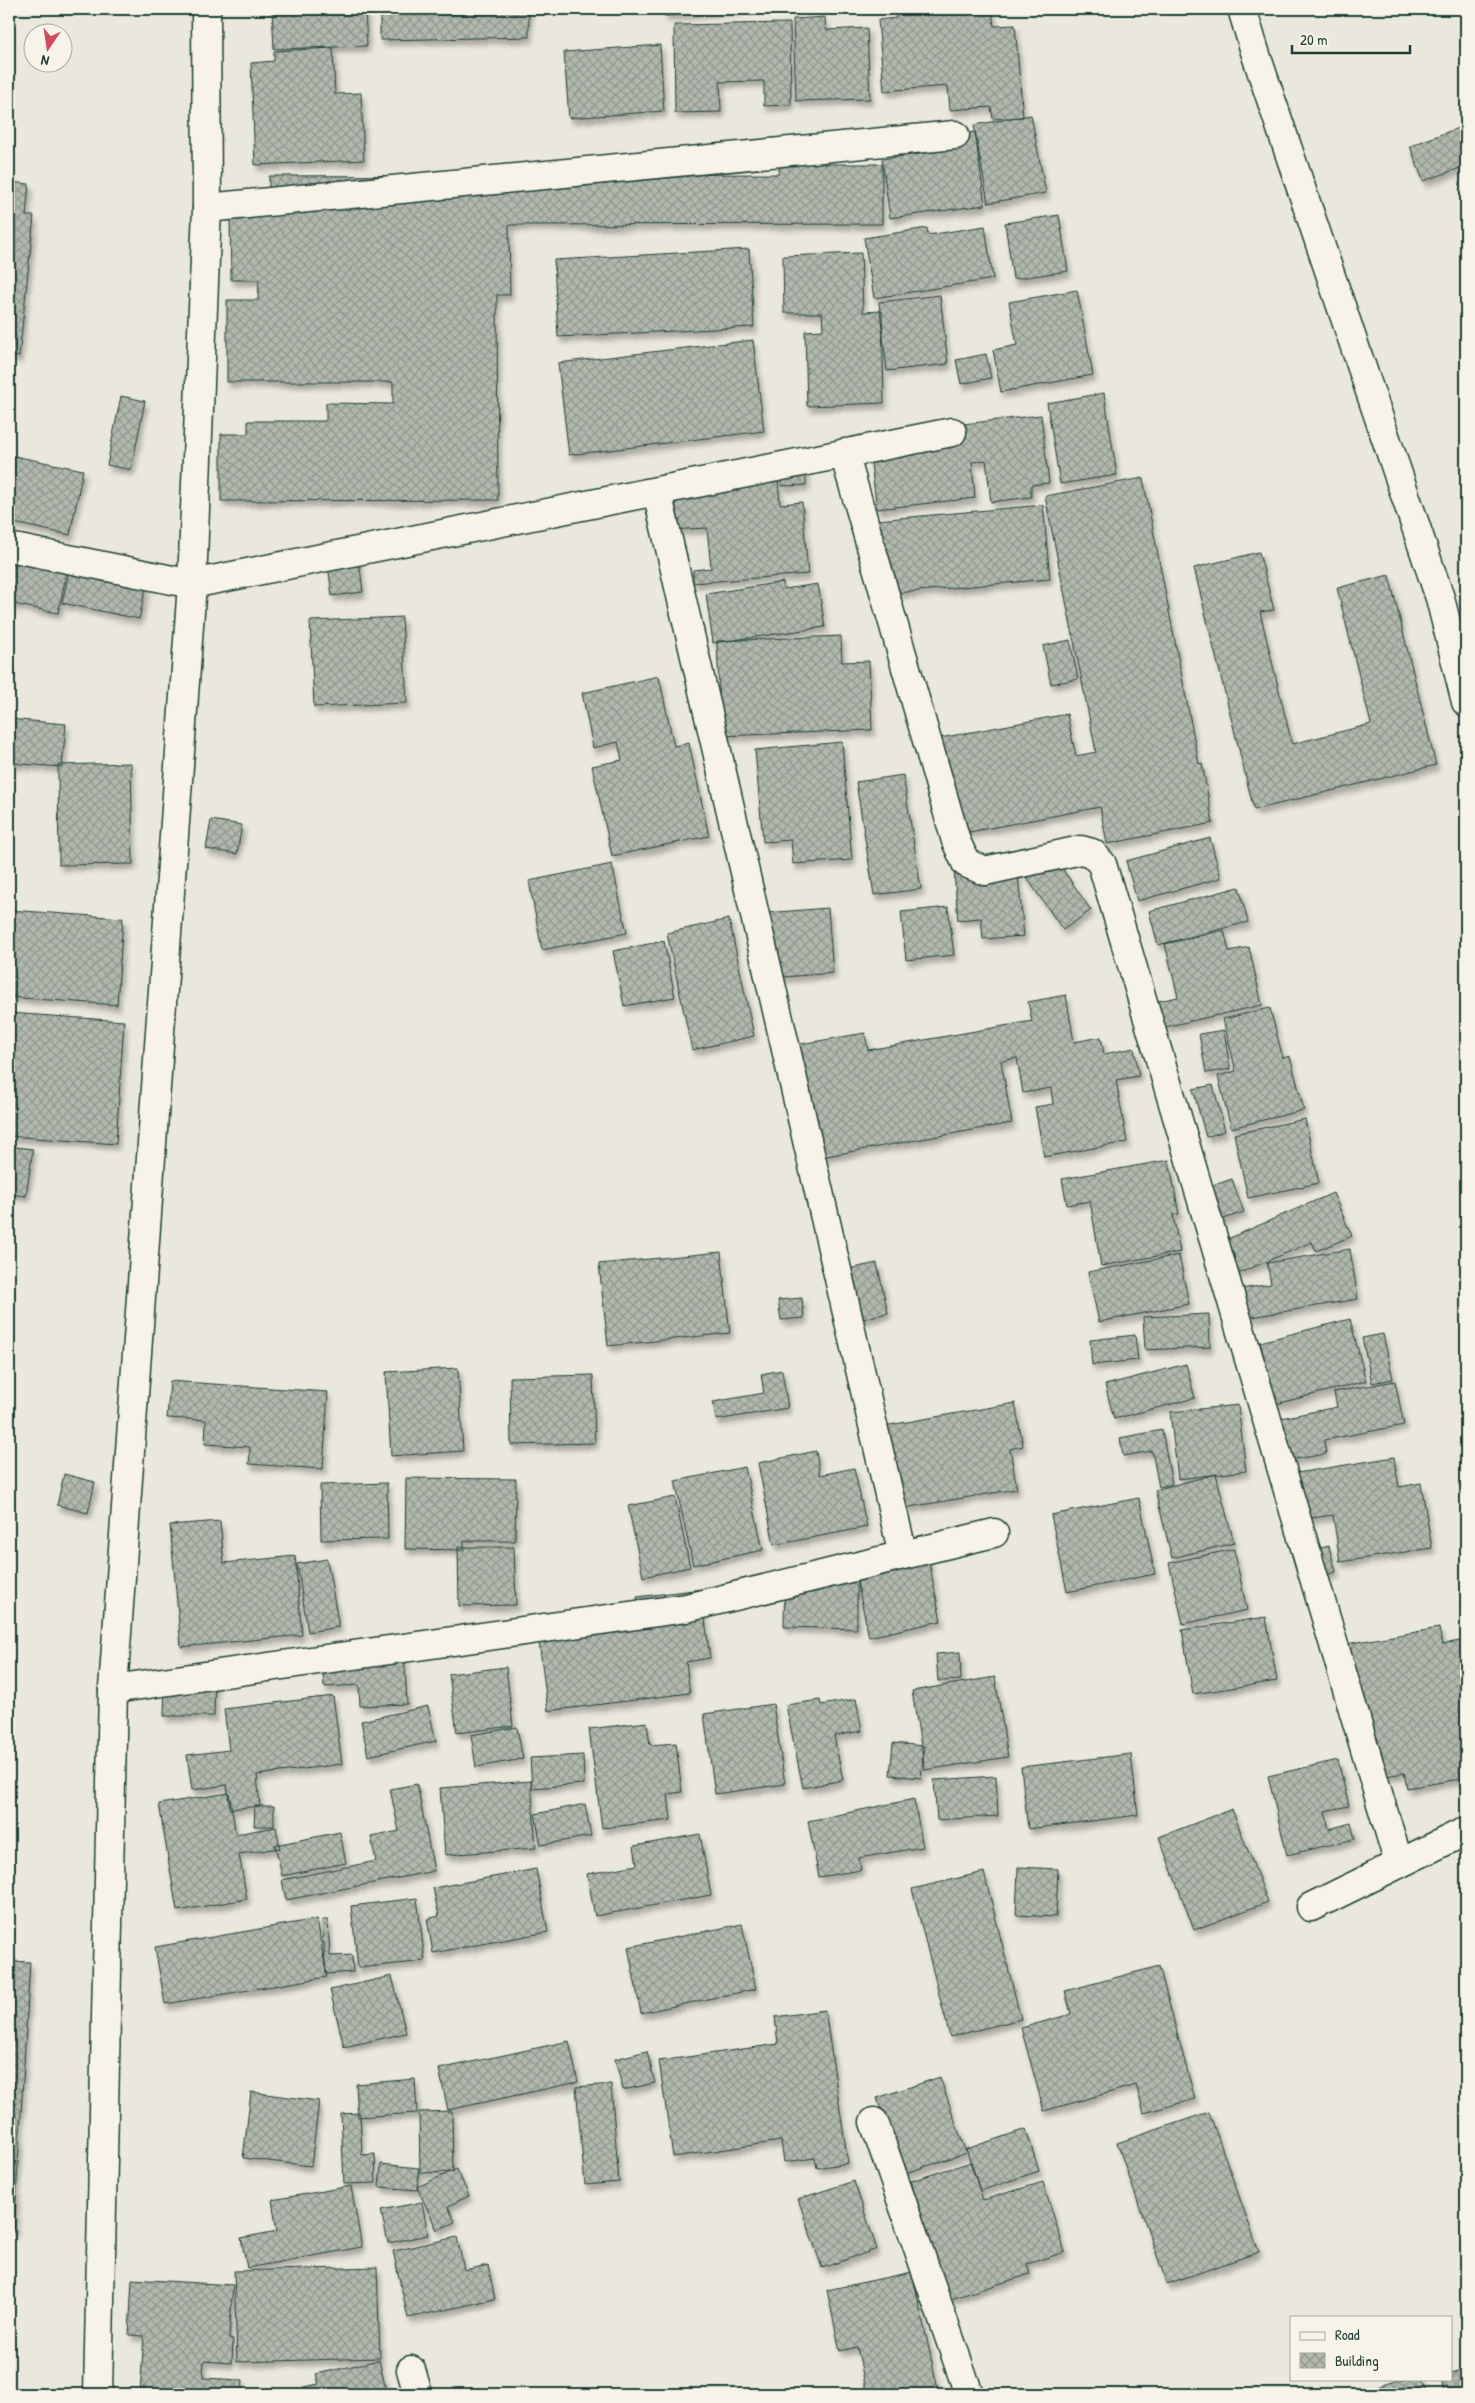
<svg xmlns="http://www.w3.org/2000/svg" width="1475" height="2403" font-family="'Patrick Hand',sans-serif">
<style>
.building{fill:url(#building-cross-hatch);stroke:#1f3d34;filter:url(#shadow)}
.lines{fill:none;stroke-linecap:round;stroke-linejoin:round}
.minor-casing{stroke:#1f3d34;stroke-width:31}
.tertiary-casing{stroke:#1f3d34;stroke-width:31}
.minor{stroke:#f7f3e8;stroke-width:28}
.tertiary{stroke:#f7f3e8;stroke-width:28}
</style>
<defs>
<pattern id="building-cross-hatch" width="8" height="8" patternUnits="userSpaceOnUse" patternTransform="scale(1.25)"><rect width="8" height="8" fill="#b2b8ae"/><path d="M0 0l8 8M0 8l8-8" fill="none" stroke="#90978e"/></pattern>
<filter id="shadow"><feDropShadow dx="3" dy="5.5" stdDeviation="2.5" flood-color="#0004"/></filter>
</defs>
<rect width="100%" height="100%" fill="#eae8dd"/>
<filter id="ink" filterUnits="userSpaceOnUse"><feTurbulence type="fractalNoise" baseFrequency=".02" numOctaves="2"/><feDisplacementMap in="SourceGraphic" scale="10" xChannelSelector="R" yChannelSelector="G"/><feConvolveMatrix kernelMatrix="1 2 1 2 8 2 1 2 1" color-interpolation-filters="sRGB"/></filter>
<g filter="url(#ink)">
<!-- building -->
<path class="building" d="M272,9H365L367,46L274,49Z
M380,9H529V37L380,40Z
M664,9H740L665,16Z
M895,9H992L994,26L1015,25L1023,117L993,119L991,107L950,110L948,86L884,91L878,20L896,18Z
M825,17L826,30L867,28L870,99L796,101L793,19Z
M790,23L791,105L764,106V81L720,82L721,112L675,113L674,25Z
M660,45L664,111L569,118L564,52Z
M333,48L335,94L361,93L364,160L255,165L251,63L274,61V51Z
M1031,115L1046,193L988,203L974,125Z
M1466,125V166L1423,181L1410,146Z
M975,132L985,205L890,218L882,159L920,154L918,139Z
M779,147H823V164H882V224L509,225L510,295H497L498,500L221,501V434H248V421H326V403L393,404V382H227V300H258L259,280H231L230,216L269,215V176L779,174Z
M9,182L29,184L26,216H34L19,357L9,355Z
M1059,215L1068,271L1013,279L1005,223Z
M985,226L993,279L874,298L864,238L927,228L928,235Z
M749,249L754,327L558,337L554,260Z
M861,253L863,312L882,311L884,403L807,406L805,331L823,330L822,313H784L783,256Z
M1077,290L1093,375L1001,392L993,350L1017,345L1009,302Z
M940,295L948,364L887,371L879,302Z
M753,340L764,431L569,455L558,363Z
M986,354L991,378L961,384L956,360Z
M1104,393L1117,475L1060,484L1047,403Z
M121,396L145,401L131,470L107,465Z
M1041,415L1049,483L1031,485V497L991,502L986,460L972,462L975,498L877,509L870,457L931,450L929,428Z
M9,455L83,470L70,535L9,522Z
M777,465L780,504L802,502L808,574L693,583V570L711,568L707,528L667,530L662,474Z
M806,468V485L782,486L781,469Z
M1143,478L1199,764L1202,763L1213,823L1107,844L1100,807L959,834L940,738L1067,714L1076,756L1096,752L1045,496Z
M1043,505L1050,579L885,594L877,520Z
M9,552L70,557L58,613L9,603Z
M1259,552L1274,610L1260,612L1292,744L1371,724L1337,588L1389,575L1436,765L1254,810L1194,568Z
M359,559L363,592L332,596L328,564Z
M71,562L148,578L139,619L62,603Z
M783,582L784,589L818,584L825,627L713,643L706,594Z
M402,617L407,703L314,707L310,621Z
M841,636L842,662L869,661L872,730L721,736L717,641Z
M1070,640L1078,679L1051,684L1043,646Z
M659,676L674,746L689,743L709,836L612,856L592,766L622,760L618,742L593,748L582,693Z
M9,719L66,724L62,767L9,763Z
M842,742L852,860L793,864L791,840L763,842L755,750Z
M131,763L133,864L59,865L58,765Z
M903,775L921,889L874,895L856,782Z
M211,820L242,825L237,854L206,849Z
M1210,838L1221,878L1137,901L1126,861Z
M1048,848L1091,910L1063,930L1020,868Z
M612,864L627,933L542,950L529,881Z
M1017,865L1024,936L983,939L981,918L958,920L954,871Z
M1239,887L1248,922L1158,945L1149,911Z
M948,907L954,955L906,960L901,912Z
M828,908L833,973L771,978L765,913Z
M9,910L123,918L117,1005L9,997Z
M729,919L754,1036L692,1050L667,933Z
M1224,930L1229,951L1249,947L1262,1005L1165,1027L1158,1001L1178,997L1165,944Z
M664,941L675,997L624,1006L613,951Z
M1066,995L1074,1042L1101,1037L1104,1054L1134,1048L1139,1076L1116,1080L1127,1142L1044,1157L1035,1107L1053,1104L1051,1088L1023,1093L1017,1058L1001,1061L1012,1123L810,1159L789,1046L865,1033L868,1050L1032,1021L1028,1002Z
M1270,1008L1283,1058L1290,1056L1304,1110L1231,1128L1218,1076L1236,1071L1223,1019Z
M9,1013L124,1021L116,1144L9,1136Z
M1224,1030L1230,1069L1206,1073L1199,1034Z
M1213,1085L1225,1131L1206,1137L1193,1089Z
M1305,1119L1319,1183L1248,1198L1234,1134Z
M9,1146L33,1149L26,1196L9,1194Z
M1169,1160L1179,1214L1173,1215L1180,1252L1101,1266L1090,1201L1067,1205L1062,1179Z
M1232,1179L1244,1212L1215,1222L1203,1189Z
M1333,1193L1352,1236L1316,1251L1312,1242L1237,1274L1223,1241Z
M1350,1249L1358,1299L1246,1318L1241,1289L1271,1284L1267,1263Z
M721,1252L730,1333L608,1346L599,1264Z
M1179,1255L1189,1304L1099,1322L1088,1272Z
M877,1263L888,1313L845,1323L834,1272Z
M802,1298L804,1318L781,1320L778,1300Z
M1209,1314L1210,1347L1145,1350L1143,1317Z
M1350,1319L1366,1381L1276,1404L1260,1342Z
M1383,1334L1393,1379L1372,1383L1362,1338Z
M1135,1335L1138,1360L1092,1365L1090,1340Z
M1186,1364L1195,1398L1114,1419L1105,1385Z
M458,1368L463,1451L391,1456L386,1372Z
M782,1370L788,1408L716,1420L713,1402L764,1393L761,1374Z
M593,1375L595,1443L511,1445L510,1377Z
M170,1381L328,1392L323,1469L249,1464L250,1447L205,1444L206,1420L167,1418Z
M1395,1381L1404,1425L1324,1440L1326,1454L1284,1461L1276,1419L1337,1407L1334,1392Z
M1015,1403L1023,1446L1010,1449L1017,1489L898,1509L884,1426Z
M1238,1405L1246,1471L1178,1479L1170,1412Z
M1162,1430L1172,1484L1159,1487L1152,1451L1123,1456L1120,1438Z
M816,1451L820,1475L854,1468L867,1527L774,1545L758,1463Z
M1394,1457L1399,1487L1421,1483L1432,1548L1340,1562L1333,1515L1299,1520L1291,1474Z
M745,1467L763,1550L693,1565L675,1481Z
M64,1474L95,1482L88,1513L57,1505Z
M1216,1474L1234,1543L1172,1558L1155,1490Z
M406,1478L516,1479L515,1541H464V1550L405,1549Z
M387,1483L388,1539L321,1540L320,1485Z
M675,1497L690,1567L643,1577L628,1506Z
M1139,1498L1155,1574L1067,1592L1051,1515Z
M220,1521L224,1563L295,1556L302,1635L181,1647L170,1525Z
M1329,1546L1336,1572L1318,1577L1310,1551Z
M458,1547H514L516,1605L459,1606Z
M1234,1549L1247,1610L1183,1624L1169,1563Z
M927,1552L941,1621L869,1637L854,1567Z
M327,1559L339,1627L308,1632L297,1564Z
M785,1569H857V1629L784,1627Z
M701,1589L710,1658L686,1662L690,1693L548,1711L538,1633L640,1620L637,1597Z
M1266,1617L1277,1681L1193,1694L1182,1630Z
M1439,1628L1442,1644L1466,1640V1778L1407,1788L1404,1773L1374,1778L1346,1644Z
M404,1650L407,1704L360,1706L359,1685L324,1687L322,1654Z
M960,1652L961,1680L938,1681L936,1654Z
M506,1667L513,1726L457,1733L449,1674Z
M995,1677L1008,1757L925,1770L912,1691Z
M165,1679H215L214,1716H164Z
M333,1696L342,1764L257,1775L260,1806L230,1809L227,1785L192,1790L187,1755L229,1750L224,1709Z
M856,1699L862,1731L834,1736L843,1780L803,1788L786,1705L820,1700L821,1705Z
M773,1704L785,1784L715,1794L704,1714Z
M428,1706L436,1741L368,1756L361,1721Z
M647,1722L650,1745L676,1743L682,1792L668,1794L671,1820L602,1828L589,1729Z
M517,1727L523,1759L476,1767L471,1735Z
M893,1743L924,1746L921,1778L890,1775Z
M1131,1754L1138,1815L1028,1829L1021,1767Z
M583,1755L584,1784L532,1788L530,1758Z
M1338,1760L1349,1806L1325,1811L1329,1829L1351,1823L1355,1839L1287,1855L1268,1776Z
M996,1776L998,1816L937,1820L934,1780Z
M531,1781L536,1848L445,1855L440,1788Z
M417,1784L434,1871L286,1900L282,1880L376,1861L371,1837L399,1831L390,1789Z
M229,1793L236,1834L276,1827L280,1848L239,1854L247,1899L177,1911L159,1804Z
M914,1799L923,1847L859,1858L861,1870L819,1877L808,1821Z
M585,1804L591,1836L541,1845L535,1814Z
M255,1806H274V1826H254Z
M1232,1809L1268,1902L1194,1930L1159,1837Z
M340,1832L346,1863L282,1876L275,1845Z
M700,1834L711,1895L595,1916L587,1874L637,1865L634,1846Z
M1018,1867L1058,1869L1056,1917L1016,1915Z
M536,1869L548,1932L433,1953L427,1919L439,1916L433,1888Z
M984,1872L1021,2019L950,2037L912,1889Z
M417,1898L425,1961L358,1968L351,1906Z
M317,1919L327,1977L165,2004L155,1947Z
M322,1920H328L330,1956L352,1955L353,1972L326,1974Z
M742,1924L756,1989L641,2013L628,1947Z
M9,1961L30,1962L14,2232H9Z
M1159,1966L1195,2099L1144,2113L1136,2085L1044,2111L1021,2028L1071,2014L1065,1991Z
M392,1976L406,2033L344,2047L330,1990Z
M825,2010L848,2163L817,2168L815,2158L784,2162L781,2141L673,2157L659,2061L778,2044L775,2017Z
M569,2041L578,2082L448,2110L439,2069Z
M647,2051L655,2083L623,2090L615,2059Z
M940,2077L966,2153L903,2174L877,2098Z
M415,2079L417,2113L358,2117L356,2084Z
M611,2084L619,2182L585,2185L576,2087Z
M251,2092L319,2101L311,2166L243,2158Z
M452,2111L453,2172L420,2173L419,2112Z
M1209,2112L1259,2252L1167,2284L1117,2143Z
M360,2113L362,2155L375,2154L376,2183L344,2184L341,2114Z
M1026,2129L1039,2171L980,2191L966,2149Z
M971,2162L983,2200L1043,2182L1065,2252L1027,2264L1030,2274L948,2300L911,2181Z
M381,2164L419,2168L417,2190L379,2187Z
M457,2169L469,2196L448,2206L455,2222L437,2230L417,2187Z
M854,2181L877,2249L822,2268L798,2199Z
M351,2186L362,2247L247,2268L241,2238L277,2231L272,2200Z
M422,2202L428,2235L388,2243L381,2210Z
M457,2237L464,2270L488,2265L495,2299L408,2318L393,2251Z
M377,2267L380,2358L237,2362L234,2271Z
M912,2272L939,2394H867L857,2347L840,2351L827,2290Z
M132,2279L233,2285L229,2339L233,2340L232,2363L204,2361L203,2378L243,2380L242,2394H140L144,2336L129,2335Z
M1466,2328V2351L1462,2329Z
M379,2360L387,2394H305L303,2387L319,2384L316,2374Z
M1466,2370V2394H1444L1441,2379H1451V2374Z
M1399,2379H1420L1425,2394H1379L1377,2386Z"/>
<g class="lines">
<!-- minor casing -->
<g class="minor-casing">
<path id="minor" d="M1242,9L1256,55L1440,598L1466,702
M207,208L955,135
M844,453L956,841L966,863L985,871L1081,850L1092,853L1102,864L1399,1864
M657,492L903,1555
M9,547L192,584L952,432
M113,1689L686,1608L994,1533
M1311,1907L1466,1831
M874,2122L969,2394
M411,2370L418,2394"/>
</g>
<!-- tertiary casing -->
<g class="tertiary-casing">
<path id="tertiary" d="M98,2394L113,1689L192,584L207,208L206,9"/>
</g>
<!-- minor -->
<use href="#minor" class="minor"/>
<!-- tertiary -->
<use href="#tertiary" class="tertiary"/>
</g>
</g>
<!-- margin -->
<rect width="1475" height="2403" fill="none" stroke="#f7f3e8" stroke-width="30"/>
<rect x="15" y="15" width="1445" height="2373" fill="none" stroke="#1f3d34" stroke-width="2" filter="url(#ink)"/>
<!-- legend -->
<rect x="1290" y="2316" width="162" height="65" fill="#f7f3e8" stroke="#a1aaa0"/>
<rect x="1300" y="2332" width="25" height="8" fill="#f7f3e8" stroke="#a1aaa0"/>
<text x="1335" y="2340" font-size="15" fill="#1f3d34">Road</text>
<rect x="1300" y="2353" width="25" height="15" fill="url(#building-cross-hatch)" stroke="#a1aaa0"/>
<text x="1335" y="2366" font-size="15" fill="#1f3d34">Building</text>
<!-- north arrow -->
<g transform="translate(48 48) rotate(193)"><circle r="24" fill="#f7f3e8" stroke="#a1aaa0"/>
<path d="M0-4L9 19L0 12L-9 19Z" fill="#d1495b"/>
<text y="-8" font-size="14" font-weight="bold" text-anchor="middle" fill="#1f3d34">N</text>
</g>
<!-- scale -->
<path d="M1292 45v8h118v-8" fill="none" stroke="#1f3d34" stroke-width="2.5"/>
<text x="1300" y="45" font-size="15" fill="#1f3d34" stroke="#f7f3e8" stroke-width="4" paint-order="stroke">20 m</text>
</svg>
